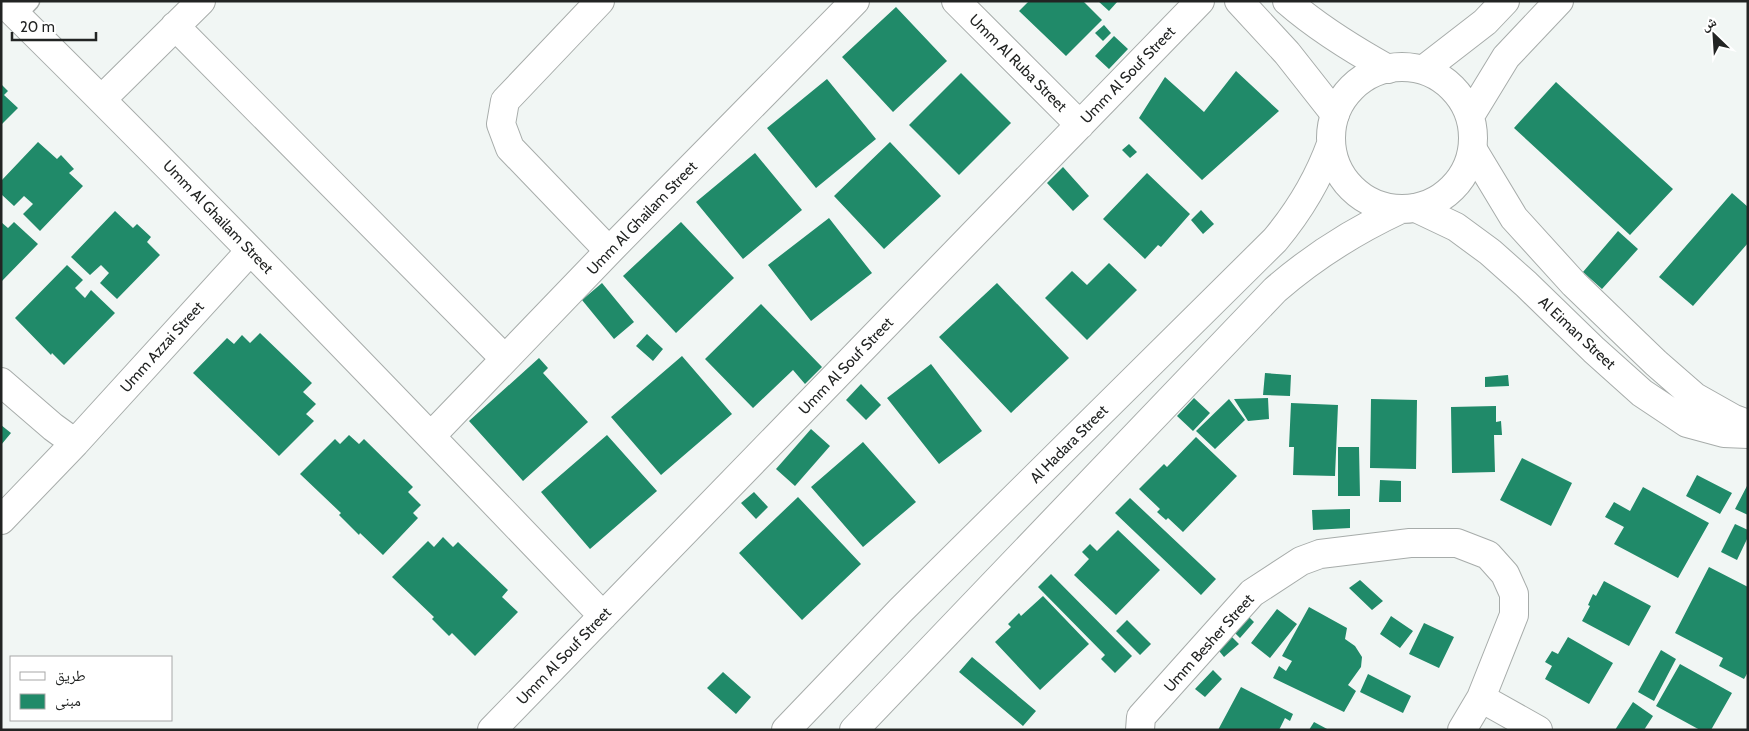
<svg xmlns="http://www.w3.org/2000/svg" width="1749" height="731" font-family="Cabin,'Noto Naskh Arabic',sans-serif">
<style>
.building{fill:#208a69}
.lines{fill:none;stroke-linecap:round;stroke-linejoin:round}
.service-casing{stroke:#a7acaa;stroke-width:19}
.minor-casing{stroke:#a7acaa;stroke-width:30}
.tertiary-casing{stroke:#a7acaa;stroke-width:30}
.service{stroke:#fff;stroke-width:16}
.minor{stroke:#fff;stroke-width:28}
.tertiary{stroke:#fff;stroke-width:28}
.labels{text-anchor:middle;stroke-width:4.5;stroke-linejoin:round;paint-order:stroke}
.street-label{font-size:15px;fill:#222423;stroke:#fff}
</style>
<rect width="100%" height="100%" fill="#f1f6f4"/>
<!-- building -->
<path class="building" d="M1029,1H1083L1102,20L1066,56L1019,11Z
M1098,1H1118L1109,11Z
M896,7L947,61L893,112L842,57Z
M1104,25L1111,33L1103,41L1095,33Z
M1114,36L1128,49L1109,69L1095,56Z
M1236,71L1279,111L1202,180L1139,118L1165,77L1204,112Z
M961,73L1011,123L959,175L909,125Z
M827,79L876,139L816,188L767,128Z
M1556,82L1673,189L1630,235L1514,128Z
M1,84L8,91L4,95L18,108L1,125Z
M38,142L57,159L61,155L74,169L69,173L83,186L40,231L23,214L33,204L24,196L14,206L1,194V181Z
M890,142L941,196L884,249L834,196Z
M1129,144L1137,152L1130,158L1122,150Z
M755,153L802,210L743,259L696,202Z
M1063,167L1089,196L1073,211L1047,183Z
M1147,173L1190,214L1161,247L1158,245L1145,259L1103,219Z
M1732,193L1748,207V243L1693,306L1659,277Z
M1201,210L1214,224L1203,234L1191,220Z
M115,211L133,228L137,224L151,237L147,242L160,255L117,299L100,283L109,273L101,265L90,275L71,257Z
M829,218L872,273L811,321L768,265Z
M1,222L8,228L14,222L38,244L1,282Z
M681,222L734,278L676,333L623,276Z
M1618,231L1638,249L1602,289L1583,272Z
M1109,263L1137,290L1087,340L1045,298L1072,271L1087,285Z
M67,265L83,280L75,288L85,298L91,290L115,313L64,365L52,353L51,355L15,318Z
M602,283L634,322L614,339L582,300Z
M997,283L1069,358L1011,413L939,337Z
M761,304L822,367L805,384L793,370L753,408L705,359Z
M260,333L312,383L303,392L316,404L306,414L314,421L279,456L193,373L227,338L234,344L242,335L250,343Z
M647,334L663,349L653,361L636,346Z
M682,356L732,414L661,475L611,417Z
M539,358L548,368L543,373L588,422L523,481L469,421Z
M931,364L982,431L939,464L887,398Z
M1265,373L1291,375L1290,396L1263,395Z
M1508,375L1509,386L1485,387V377Z
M861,384L881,405L866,420L846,400Z
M1194,398L1210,413L1193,431L1177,416Z
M1268,398L1269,419L1248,421L1234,399Z
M1229,399L1245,420L1215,449L1196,431Z
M1371,399L1417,400L1416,469L1370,468Z
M1291,403L1338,405L1335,476L1293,475L1294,447H1289Z
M1496,406V422L1501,421L1502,435H1494L1495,472L1452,473L1451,407Z
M1,425L11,433L1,445Z
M811,429L830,446L795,486L776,469Z
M349,435L359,444L364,439L413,487L408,492L421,505L413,513L418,518L383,555L360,533L359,535L339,515L341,513L300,474L335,439L340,444Z
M607,435L657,491L590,549L541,492Z
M1196,437L1237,476L1183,532L1168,518L1166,520L1157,512L1160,509L1139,489L1164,464L1167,467Z
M863,442L916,502L863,547L811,487Z
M1338,447H1359L1360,496H1338Z
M1522,458L1572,483L1551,526L1500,500Z
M1697,475L1732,493L1720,514L1686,496Z
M1380,480L1401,481V502H1379Z
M1748,484V515L1735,509Z
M1643,487L1709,523L1678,578L1614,544L1624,527L1605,517L1614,502L1630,511Z
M754,492L768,507L756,519L741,503Z
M798,497L861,564L802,620L739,553Z
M1130,498L1216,579L1201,595L1115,513Z
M1350,509V528L1313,530L1312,510Z
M1735,524L1748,530V537L1737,560L1721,552Z
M1118,530L1160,570L1116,615L1074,575L1089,559L1082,552L1090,544L1097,551Z
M443,537L453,547L458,542L508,590L502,597L518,612L475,656L452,633L449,636L432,619L434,617L392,577L428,541L434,547Z
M1709,567L1748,587V672L1744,679L1719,666L1723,658L1675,633Z
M1051,574L1132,656L1115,673L1101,659L1105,655L1038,587Z
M1360,580L1383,601L1372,610L1349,588Z
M1604,581L1651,606L1629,646L1582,621L1590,606L1588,605L1593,594L1596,596Z
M1043,596L1089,644L1040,690L995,642L1011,627L1008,624L1019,613L1021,616Z
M1309,607L1347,628L1345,639L1355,646L1362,657L1361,667L1348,685L1356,691L1344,712L1273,678L1279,666L1286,671L1292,661L1282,656Z
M1277,609L1297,624L1270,658L1251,643Z
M1245,613L1254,622L1240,638L1230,628Z
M1391,616L1413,631L1400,648L1380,634Z
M1127,620L1151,644L1140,655L1116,631Z
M1424,623L1454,637L1439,668L1409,654Z
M1229,634L1239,644L1224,657L1215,646Z
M1568,637L1613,663L1589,704L1545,679L1552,666L1545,662L1552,651L1558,654Z
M1661,650L1676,659L1654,701L1638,692Z
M972,657L1036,711L1023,726L959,672Z
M1680,664L1732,693L1711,730H1700L1656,706Z
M1213,670L1222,679L1205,697L1195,689Z
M723,672L751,697L736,714L707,688Z
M1368,674L1411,696L1403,713L1360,692Z
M1241,687L1293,714L1290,721L1285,718L1279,730H1218Z
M1633,702L1653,716L1644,730H1615Z
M1314,722L1329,730H1309Z"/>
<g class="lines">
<!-- service casing -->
<g class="service-casing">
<path id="service" d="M17,16L31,1"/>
</g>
<!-- minor casing -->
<g class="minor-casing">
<path id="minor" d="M2,1C206,202 405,409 603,616
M600,1L505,101L501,124L510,148L609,251
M956,1L1080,125
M1239,1L1287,53L1335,114
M1287,1C1318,28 1352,49 1388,69
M175,26L505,359
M102,99L201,1
M1473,150L1514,218L1574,284L1656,363L1695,397L1734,419L1748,424
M1416,208L1456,227L1490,252L1526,284L1594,350L1642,393L1687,423L1724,433L1748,434
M1,382L53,427L75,443
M431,436L609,251L855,1
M1,520L75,443L250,251
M1481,698L1538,730
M492,730L1200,1
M1140,730L1141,717L1252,593L1301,561L1320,554L1410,543H1457L1488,555L1505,574L1514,594V615L1481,698L1462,730"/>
</g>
<!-- tertiary casing -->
<g class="tertiary-casing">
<path id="tertiary" d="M1331 138a71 71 0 1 1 142 0a71 71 0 1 1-142 0Z
M1423,70L1485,22L1505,1
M1470,116L1506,57L1559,1
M786,730L901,610L1275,240C1300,210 1318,180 1331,144
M854,730L1275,290C1314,256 1352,232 1399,210"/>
</g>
<!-- service -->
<use href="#service" class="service"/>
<!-- minor -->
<use href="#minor" class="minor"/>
<!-- tertiary -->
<use href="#tertiary" class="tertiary"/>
</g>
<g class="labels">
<!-- street labels -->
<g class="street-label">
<text transform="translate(1018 63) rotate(45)" y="5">Umm Al Ruba Street</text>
<text transform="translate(1128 75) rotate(-46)" y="5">Umm Al Souf Street</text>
<text transform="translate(218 217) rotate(46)" y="5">Umm Al Ghailam Street</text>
<text transform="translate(642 218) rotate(-46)" y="5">Umm Al Ghailam Street</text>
<text transform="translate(1577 333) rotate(43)" y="5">Al Eiman Street</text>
<text transform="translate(162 347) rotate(-48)" y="5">Umm Azzai Street</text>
<text transform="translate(846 366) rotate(-46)" y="5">Umm Al Souf Street</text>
<text transform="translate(1069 444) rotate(-45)" y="5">Al Hadara Street</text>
<text transform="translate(1209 643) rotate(-48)" y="5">Umm Besher Street</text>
<text transform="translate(564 656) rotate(-46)" y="5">Umm Al Souf Street</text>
</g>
</g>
<!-- border -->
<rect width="1749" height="731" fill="none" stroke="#222423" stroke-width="5"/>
<!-- legend -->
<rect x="10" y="656" width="162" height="65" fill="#ffffff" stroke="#a7a7a7"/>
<rect x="20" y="672" width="25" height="8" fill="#ffffff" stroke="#a7a7a7"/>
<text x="55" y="681" font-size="15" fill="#222423">طريق</text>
<rect x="20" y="694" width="25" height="15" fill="#208a69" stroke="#a7a7a7"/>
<text x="55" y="706" font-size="15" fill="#222423">مبنى</text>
<!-- north arrow -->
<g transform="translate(1714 35) rotate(335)" stroke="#ffffff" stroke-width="4" paint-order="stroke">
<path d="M0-4L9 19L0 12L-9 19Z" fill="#222423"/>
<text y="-8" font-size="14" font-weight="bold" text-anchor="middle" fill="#222423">ش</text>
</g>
<!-- scale -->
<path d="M12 32v8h84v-8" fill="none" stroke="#222423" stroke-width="2.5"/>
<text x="20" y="32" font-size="15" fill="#222423" stroke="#ffffff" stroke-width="4" paint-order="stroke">20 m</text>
</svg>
